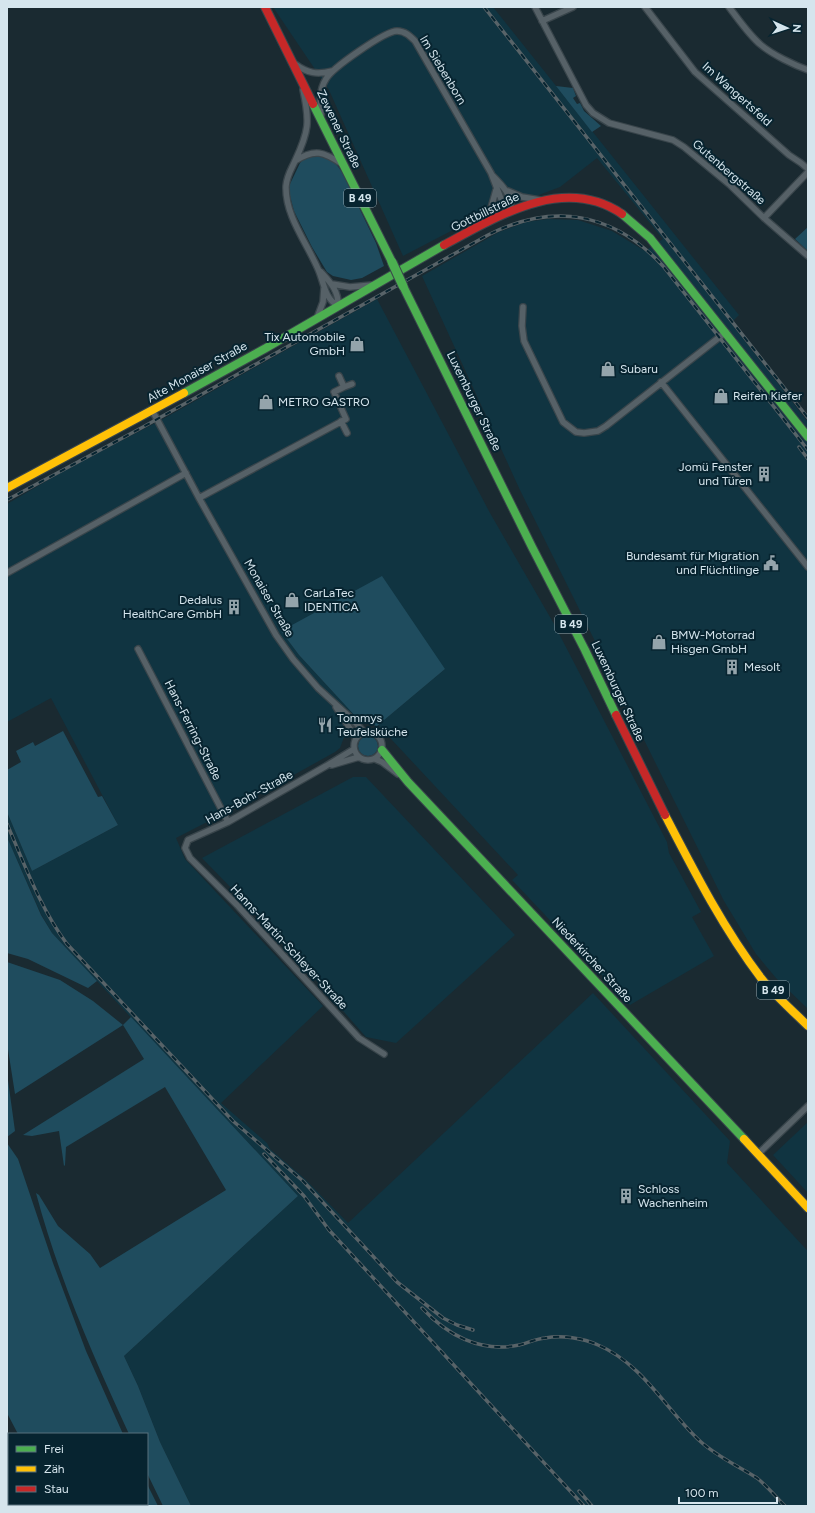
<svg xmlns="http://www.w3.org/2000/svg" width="815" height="1513" font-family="Figtree,sans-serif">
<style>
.built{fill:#103441}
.green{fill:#1f4c5e}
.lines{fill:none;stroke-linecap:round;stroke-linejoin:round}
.street-casing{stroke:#39454b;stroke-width:8}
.fast-casing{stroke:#39454b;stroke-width:10}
.slow-casing{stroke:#39454b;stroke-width:10}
.jam-casing{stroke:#39454b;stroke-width:10}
.street{stroke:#566167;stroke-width:5.5}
.fast{stroke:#4caf50;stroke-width:8}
.slow{stroke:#ffc107;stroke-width:8}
.jam{stroke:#c62828;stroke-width:8}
.rail-casing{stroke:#586368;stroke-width:3.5}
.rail{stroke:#072430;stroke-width:2;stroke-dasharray:6;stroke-linecap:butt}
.fast-bridge-casing{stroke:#39454b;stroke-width:11;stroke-linecap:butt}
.fast-bridge{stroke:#4caf50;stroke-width:9}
.labels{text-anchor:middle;stroke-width:4;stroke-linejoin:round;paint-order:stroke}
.shield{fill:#072430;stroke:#97abb4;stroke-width:1}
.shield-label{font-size:11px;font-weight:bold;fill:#d5e5ed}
.street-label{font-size:12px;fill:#d5e5ed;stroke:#072430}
.poi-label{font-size:12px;fill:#d5e5ed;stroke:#072430;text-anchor:start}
</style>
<rect width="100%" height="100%" fill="#1a2a31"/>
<!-- built -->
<path class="built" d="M273,7H493L739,315L731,323L808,422V1009L776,978L756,954L724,901L519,488L422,276L499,232L526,222L548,219L578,220L612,231L645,251L663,239L597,158L560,187L523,201L499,206L403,256L329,90Z
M377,299L490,513L554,624L667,842L669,853L701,912L692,917L714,956L630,1005L512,880L518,875L378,725L445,669L281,631L299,655L357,718L346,732L340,748L335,752L238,806L176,838L185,859L323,1006L221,1103L267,1143L270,1149L305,1179L348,1223L593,993L730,1141L727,1163L804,1247L807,1250L808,1249V1506H191L160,1442L138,1386L124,1356L298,1196L52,933L41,914L7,837V812L32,871L118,825L51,698L7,722V504L67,469L163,419Z
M353,777H366L515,935L396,1043L366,1037L272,930L202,858Z
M808,1122V1193L773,1155Z"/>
<!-- green -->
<path class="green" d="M556,86L573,88L576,96L573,98L577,104L580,103L584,111L601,126L592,132Z
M312,155C329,156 333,159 342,172L376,243L384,266L362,278L351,280L333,276L327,272L312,247L294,211L290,196V184L300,163L306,157Z
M808,227V251L795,239Z
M382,576L445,669L377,726L362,722L357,718L299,655L281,631Z
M63,731L98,797L102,796L118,825L32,871L7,812V770L21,762L16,751L33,742L35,746Z
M358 746a10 10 0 1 1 20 0a10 10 0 1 1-20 0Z
M7,837L41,915L52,933L97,981L88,988L28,959L7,953Z
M7,962L60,980L93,1001L123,1025L131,1017L298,1196L124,1356L138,1386L160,1442L191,1506H163L147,1473V1434H129C93,1356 58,1276 36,1193L39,1195L58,1226L90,1254L100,1268L226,1190L165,1087L66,1147L65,1165L64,1166L59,1131L32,1136L23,1135L144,1059L123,1025L15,1094L7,1043Z
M7,1073L15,1131L7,1137Z
M7,1143L18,1159L53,1263L86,1351L123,1434H18L7,1413Z
M147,1484L158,1506H56L55,1504H147Z"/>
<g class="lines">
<!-- street casing -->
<g class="street-casing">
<path id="street" d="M535,7L586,105L593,113L609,123L673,140L684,147L730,185L764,218L808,256
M645,7L695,72L789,155L801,163L808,169
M729,7C739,20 749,35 761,45C773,55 794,65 808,70
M542,21L573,7
M295,64C307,73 317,75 332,71
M303,90C310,122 309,131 295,161C291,170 287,175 286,186C285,216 307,243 318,269C324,282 324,298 338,306
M321,115C320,102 319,90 326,79C332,68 385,31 397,31C405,31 410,36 415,41L491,173L503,204L511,211
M295,161C315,148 324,152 342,164
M492,175C503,186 512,195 511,211
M508,191L522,197L540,200
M764,218L808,172
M476,227L491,208L496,190
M321,272C330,282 339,291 338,306
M332,284L350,287L372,285
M523,307L522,326L524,341L563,422L576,432L584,433L598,431L606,426L726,332
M317,318L323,302L324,288
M661,382L808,567
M344,387L352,384
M152,410L199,498L276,635L293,659L318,688L353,720L364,732
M341,421L347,433
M199,498L346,419L334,392L344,387L339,376
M7,573L186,473
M138,649L228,822
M336,707L356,738
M354 746a14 14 0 1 1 28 0a14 14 0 1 1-28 0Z
M354,749L326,766L228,822L188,840L185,848L190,858L237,905L359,1038L384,1054
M375,759L382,762L398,774
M332,765L359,757
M758,1154L808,1106"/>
</g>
<!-- fast casing -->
<g class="fast-casing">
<path id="fast" d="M313,104L392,262
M622,214L650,238L808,437
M403,286L532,547L585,650L616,715
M184,393L266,348L444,245
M382,750L408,782L744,1139"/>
</g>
<!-- slow casing -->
<g class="slow-casing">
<path id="slow" d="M7,488L184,393
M665,815C694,871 723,928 761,978C774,995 793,1011 808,1026
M744,1139L808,1208"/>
</g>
<!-- jam casing -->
<g class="jam-casing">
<path id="jam" d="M265,7L313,104
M444,245C496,217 564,174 622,214
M616,715L665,815"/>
</g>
<!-- street -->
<use href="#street" class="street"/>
<!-- fast -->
<use href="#fast" class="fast"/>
<!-- slow -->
<use href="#slow" class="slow"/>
<!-- jam -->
<use href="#jam" class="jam"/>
<!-- rail casing -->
<g class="rail-casing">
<path id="rail" d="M484,7L808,418
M799,447L808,459
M7,500L143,427L488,235C553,202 613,212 663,266L808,450
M7,824C25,865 40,908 67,944L233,1121L303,1181L397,1282L443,1318L457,1325L473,1330
M264,1154L304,1196L329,1230L584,1506
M422,1308C447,1335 480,1353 519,1345C527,1343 536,1339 545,1338C562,1335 583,1338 598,1345C643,1364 667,1411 701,1442C718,1457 738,1466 757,1478C767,1486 776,1497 785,1506
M579,1491L592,1506"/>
</g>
<!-- rail -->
<use href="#rail" class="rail"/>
<!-- fast-bridge casing -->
<g class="fast-bridge-casing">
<path id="fast-bridge" d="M392,262L403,286"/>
</g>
<!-- fast-bridge -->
<use href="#fast-bridge" class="fast-bridge"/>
</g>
<!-- icons -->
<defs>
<g id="shop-bare" transform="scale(1.2)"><path d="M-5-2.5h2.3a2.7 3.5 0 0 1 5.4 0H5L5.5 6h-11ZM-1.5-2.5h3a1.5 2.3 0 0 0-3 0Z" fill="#94a4ab" stroke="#072430" stroke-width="2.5" paint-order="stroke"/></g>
<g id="building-bare" transform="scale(1.2)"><path d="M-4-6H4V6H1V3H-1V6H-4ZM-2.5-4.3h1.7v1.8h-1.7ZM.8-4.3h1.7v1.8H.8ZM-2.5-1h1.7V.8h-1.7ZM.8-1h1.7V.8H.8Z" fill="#94a4ab" stroke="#072430" stroke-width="2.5" paint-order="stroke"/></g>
<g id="civic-bare" transform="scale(1.2)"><path d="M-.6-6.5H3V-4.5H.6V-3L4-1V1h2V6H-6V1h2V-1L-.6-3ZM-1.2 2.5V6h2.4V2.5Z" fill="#94a4ab" stroke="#072430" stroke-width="2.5" paint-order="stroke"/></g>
<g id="restaurant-bare" transform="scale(1.2)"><path d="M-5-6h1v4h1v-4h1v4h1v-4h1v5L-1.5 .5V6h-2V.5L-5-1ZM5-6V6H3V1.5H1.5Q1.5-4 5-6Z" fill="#94a4ab" stroke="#072430" stroke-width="2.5" paint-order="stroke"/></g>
</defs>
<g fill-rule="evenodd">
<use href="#shop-bare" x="357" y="344"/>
<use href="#shop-bare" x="608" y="369"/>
<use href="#shop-bare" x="721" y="396"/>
<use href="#shop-bare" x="266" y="402"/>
<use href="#building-bare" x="764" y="474"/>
<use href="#civic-bare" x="771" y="563"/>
<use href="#shop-bare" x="292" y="600"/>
<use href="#building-bare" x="234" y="607"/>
<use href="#shop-bare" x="659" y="642"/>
<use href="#building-bare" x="732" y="667"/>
<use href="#restaurant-bare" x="325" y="725"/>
<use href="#building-bare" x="626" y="1196"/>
</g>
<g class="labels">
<!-- shield labels -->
<g class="shield">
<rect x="344" y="189" width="32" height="18" rx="3"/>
<rect x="555" y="615" width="32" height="18" rx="3"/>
<rect x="757" y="981" width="32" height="18" rx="3"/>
</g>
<g class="shield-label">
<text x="360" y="202">B 49</text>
<text x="571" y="628">B 49</text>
<text x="773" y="994">B 49</text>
</g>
<!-- street labels -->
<g class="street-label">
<text transform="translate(443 70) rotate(59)" y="4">Im Siebenborn</text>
<text transform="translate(737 94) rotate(42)" y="4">Im Wangertsfeld</text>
<text transform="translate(339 129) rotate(64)" y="4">Zewener Straße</text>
<text transform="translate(729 172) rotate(41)" y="4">Gutenbergstraße</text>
<text transform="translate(485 212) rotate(-26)" y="4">Gottbillstraße</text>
<text transform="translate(197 372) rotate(-29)" y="4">Alte Monaiser Straße</text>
<text transform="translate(474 401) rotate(64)" y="4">Luxemburger Straße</text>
<text transform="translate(269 598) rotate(60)" y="4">Monaiser Straße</text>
<text transform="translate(618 691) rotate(65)" y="4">Luxemburger Straße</text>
<text transform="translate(193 730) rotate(63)" y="4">Hans-Ferring-Straße</text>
<text transform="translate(249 797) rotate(-29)" y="4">Hans-Bohr-Straße</text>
<text transform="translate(289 947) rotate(47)" y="4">Hanns-Martin-Schleyer-Straße</text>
<text transform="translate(592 960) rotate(47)" y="4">Niederkircher Straße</text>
</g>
<!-- poi labels -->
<g class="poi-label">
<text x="345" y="341" text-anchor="end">Tix Automobile<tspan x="345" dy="14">GmbH</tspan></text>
<text x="620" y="373">Subaru</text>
<text x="733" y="400">Reifen Kiefer</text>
<text x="278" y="406">METRO GASTRO</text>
<text x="752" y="471" text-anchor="end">Jomü Fenster<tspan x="752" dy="14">und Türen</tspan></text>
<text x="759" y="560" text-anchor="end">Bundesamt für Migration<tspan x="759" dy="14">und Flüchtlinge</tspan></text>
<text x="304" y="597">CarLaTec<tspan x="304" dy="14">IDENTICA</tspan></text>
<text x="222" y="604" text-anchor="end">Dedalus<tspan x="222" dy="14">HealthCare GmbH</tspan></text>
<text x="671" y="639">BMW-Motorrad<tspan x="671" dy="14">Hisgen GmbH</tspan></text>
<text x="744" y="671">Mesolt</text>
<text x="337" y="722">Tommys<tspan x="337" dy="14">Teufelsküche</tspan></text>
<text x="638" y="1193">Schloss<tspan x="638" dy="14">Wachenheim</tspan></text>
</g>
</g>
<!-- border -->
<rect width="815" height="1513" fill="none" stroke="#d5e5ed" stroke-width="16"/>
<!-- legend -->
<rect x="8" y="1433" width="140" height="72" fill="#072430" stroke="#59717c"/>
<rect x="16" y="1446" width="20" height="6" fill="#4caf50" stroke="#59717c"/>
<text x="44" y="1453" font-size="12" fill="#d5e5ed">Frei</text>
<rect x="16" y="1466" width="20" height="6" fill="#ffc107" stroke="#59717c"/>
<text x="44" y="1473" font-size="12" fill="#d5e5ed">Zäh</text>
<rect x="16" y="1486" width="20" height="6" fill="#c62828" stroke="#59717c"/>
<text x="44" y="1493" font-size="12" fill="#d5e5ed">Stau</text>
<!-- north arrow -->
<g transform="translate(787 28) rotate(93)" stroke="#072430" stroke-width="3" paint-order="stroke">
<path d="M0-3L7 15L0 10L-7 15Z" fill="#d5e5ed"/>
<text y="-6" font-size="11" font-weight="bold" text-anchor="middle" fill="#d5e5ed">N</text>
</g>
<!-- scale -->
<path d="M679 1497v6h98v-6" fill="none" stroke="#d5e5ed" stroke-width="2"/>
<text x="685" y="1497" font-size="12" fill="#d5e5ed" stroke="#072430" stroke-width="3" paint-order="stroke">100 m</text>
</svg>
